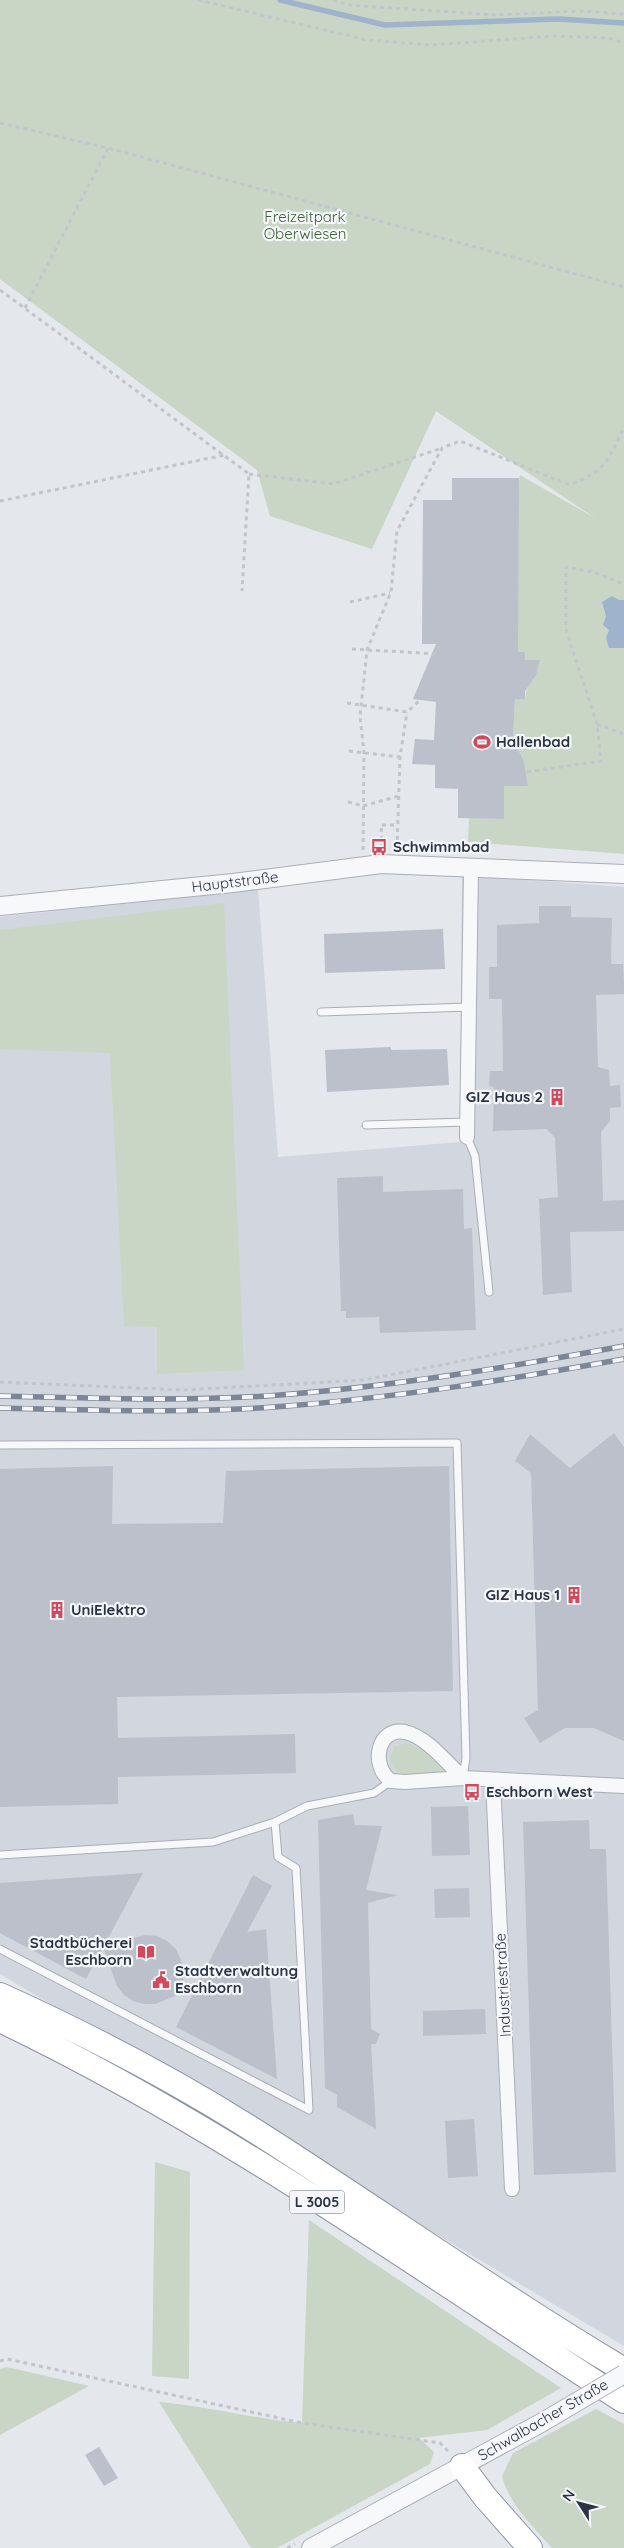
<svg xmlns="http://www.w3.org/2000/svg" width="624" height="2548" font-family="Quicksand,sans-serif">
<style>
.built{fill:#d2d6de}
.green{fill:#c9d6c5}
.water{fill:#9fb4cc}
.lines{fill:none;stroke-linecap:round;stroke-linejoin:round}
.stream{stroke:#9fb4cc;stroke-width:5.5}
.building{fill:#bbc0ca}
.service-casing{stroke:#a9aeb7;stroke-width:9}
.minor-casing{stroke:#a9aeb7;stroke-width:16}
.tertiary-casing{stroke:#a9aeb7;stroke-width:20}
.trunk-casing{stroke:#8b94a3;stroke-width:26}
.path{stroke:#c2c5cb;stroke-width:3;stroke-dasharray:4 4;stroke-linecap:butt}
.service{stroke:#f7f8fa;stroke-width:7}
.minor{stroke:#f7f8fa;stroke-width:14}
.tertiary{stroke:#f7f8fa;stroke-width:18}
.trunk{stroke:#fff;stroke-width:24}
.rail-casing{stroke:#7d8696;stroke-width:5.5}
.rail{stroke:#f4f6f9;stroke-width:4;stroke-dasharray:11;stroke-linecap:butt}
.tertiary-bridge-casing{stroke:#a9aeb7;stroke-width:20;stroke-linecap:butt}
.tertiary-bridge{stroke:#f7f8fa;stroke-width:18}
.labels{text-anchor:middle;stroke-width:4.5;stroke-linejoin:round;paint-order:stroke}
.shield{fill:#f4f6f9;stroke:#676e7b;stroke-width:1}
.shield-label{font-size:14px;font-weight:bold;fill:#2b3445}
.park-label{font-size:15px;fill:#3f6138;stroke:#f4f6f9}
.poi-label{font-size:15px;font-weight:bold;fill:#2b3445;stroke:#f4f6f9;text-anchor:start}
.street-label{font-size:15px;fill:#2b3445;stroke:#f4f6f9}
</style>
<rect width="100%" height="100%" fill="#e4e7ec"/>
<!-- built -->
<path class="built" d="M462,875L624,887V2346L0,1974V917L258,889L278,1157L460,1142Z"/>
<!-- green -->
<path class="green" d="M0,0H624V854L468,842L469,818L504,819V786H528L524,761L513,740L515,699H525C525,686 535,676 539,660H525V652L493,651L520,475L595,518L436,411L372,549L270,516L257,470L0,279Z
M224,903L244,1370L157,1374V1327L124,1326L110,1053L0,1049V930Z
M406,1743L425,1750L445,1770C427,1774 395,1785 390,1759L394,1747Z
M155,2162L190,2172L189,2379L152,2376Z
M309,2220L561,2388L487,2430L419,2438L434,2452L430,2464L277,2548H251L159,2402C207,2406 254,2419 302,2423Z
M7,2367L89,2386L0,2435V2369Z
M596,2409L624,2424V2548H552C533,2527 509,2504 502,2476L513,2453Z"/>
<!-- water -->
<path class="water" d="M612,596L619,600H624V648H609L606,638L609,630L603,625L606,616L602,602Z"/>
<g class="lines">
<!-- stream -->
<path class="stream" d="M280,0L385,25L558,19L624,23"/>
</g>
<!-- building -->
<path class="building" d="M452,478H519L518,652H525V660H540L536,675L525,691V699H515L513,740L524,761L528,786H504V819L458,818V789L435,788V765L412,764L415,739L434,740L436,702L413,699L436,644H422L423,500H452Z
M539,906H571V917L612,918L611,964H623L624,982V994L596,995L598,1067L609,1070L610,1086L620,1085L621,1107L610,1108V1121L601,1132L603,1201L624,1200V1231L570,1232L572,1292L543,1295L539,1199L558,1197L555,1138L547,1129L493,1131L494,1087L489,1086L490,1071H503L502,999H489V967H497V925L539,923Z
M443,929L445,969L325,973L324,934Z
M391,1047V1050L447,1049L449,1085L327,1092L325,1050Z
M383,1176V1192L463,1189L464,1229L472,1228L476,1330L380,1333L379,1317L346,1318V1311H341L337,1178Z
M614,1433L624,1447V1741L594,1728H565L540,1743L524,1718L538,1710L531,1473L515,1461L530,1434L570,1468Z
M113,1466L112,1524L223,1523L226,1471L449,1466L453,1691L117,1697L118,1738L295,1734L296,1773L118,1777V1804L0,1807V1469Z
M468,1806L470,1855L432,1856L431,1807Z
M353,1814L355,1825L382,1826L366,1890L398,1895L368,1903L371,2029L380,2034L376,2044H371L376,2129L337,2107V2095L325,2088L318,1820Z
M589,1820L590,1849H606L616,2172L534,2175L523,1822Z
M143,1873L104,1946L145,1935L157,1936L167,1941L176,1949L181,1960L185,1992L155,2004H144L133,2001L124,1995L117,1986L103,1947L86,1979L0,1933V1883Z
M253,1875L272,1886L247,1932L266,1929L277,2079L176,2027Z
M469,1888L470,1917L435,1918L434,1889Z
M485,2009L486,2034L423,2036V2011Z
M474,2119L478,2176L448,2178L445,2121Z
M99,2447L118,2478L104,2486L85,2455Z"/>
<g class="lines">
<!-- service casing -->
<g class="service-casing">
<path id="service" d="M321,1012L468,1007
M366,1125L467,1122
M467,1137L475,1156L489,1292
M0,1445L457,1443L466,1758L463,1777
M0,1855L213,1842L275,1822L307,1806L374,1793L391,1781
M0,1949L309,2110L296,1868L278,1857L275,1822"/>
</g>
<!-- minor casing -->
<g class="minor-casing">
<path id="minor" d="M467,1137L471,869
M463,1778C447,1763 427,1737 405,1732C377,1727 370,1766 391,1781L405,1782L463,1778L624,1786
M493,1781L512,2189"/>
</g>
<!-- tertiary casing -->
<g class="tertiary-casing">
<path id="tertiary" d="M0,906L233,883L381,864L624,874
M311,2548L541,2423"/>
</g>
<!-- trunk casing -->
<g class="trunk-casing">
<path id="trunk" d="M0,1995C91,2036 182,2084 266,2138C386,2215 502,2297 624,2370
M0,2020C220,2125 420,2269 624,2401
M462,2466L485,2497L530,2548"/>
</g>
<!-- path -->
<path class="path" d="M198,0L367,40L431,45L554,36L608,38L624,43
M333,0L347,5L496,15L581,11L624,14
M0,123L108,148L624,287
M0,290L249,474L242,591
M25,308L108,148
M249,474L333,484L442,448
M0,501L225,455
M350,602L390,593
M352,649L437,654
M347,703L407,712L419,701
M597,724L624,734
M349,751L400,757
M527,772L601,761L597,724L566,630V567L593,572L624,584
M348,802L363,806L399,796
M382,848L381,825H398
M397,848L400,757L407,712
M363,850L364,753L360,716L367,650L391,592L397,531L442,448L460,441L570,485C606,470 608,461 624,427
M0,1382L182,1390L364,1380L624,1329
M0,2361L7,2359L302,2423L440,2443L448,2451
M287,2548L295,2544"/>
<!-- service -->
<use href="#service" class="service"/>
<!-- minor -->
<use href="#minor" class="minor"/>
<!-- tertiary -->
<use href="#tertiary" class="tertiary"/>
<!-- trunk -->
<use href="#trunk" class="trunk"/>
<!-- rail casing -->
<g class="rail-casing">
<path id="rail" d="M0,1396C93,1398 187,1402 280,1395C396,1386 510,1367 624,1346
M0,1408C96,1410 192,1414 287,1406C401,1397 512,1379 624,1359"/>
</g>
<!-- rail -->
<use href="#rail" class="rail"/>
<!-- tertiary-bridge casing -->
<g class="tertiary-bridge-casing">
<path id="tertiary-bridge" d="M541,2423L624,2374"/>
</g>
<!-- tertiary-bridge -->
<use href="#tertiary-bridge" class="tertiary-bridge"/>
</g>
<!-- icons -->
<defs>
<g id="stadium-bare" transform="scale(1.35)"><path d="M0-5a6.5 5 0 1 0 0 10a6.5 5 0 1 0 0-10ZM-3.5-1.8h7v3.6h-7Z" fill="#d1495b" stroke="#f4f6f9" stroke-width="2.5" paint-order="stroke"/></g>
<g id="bus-bare" transform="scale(1.35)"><path d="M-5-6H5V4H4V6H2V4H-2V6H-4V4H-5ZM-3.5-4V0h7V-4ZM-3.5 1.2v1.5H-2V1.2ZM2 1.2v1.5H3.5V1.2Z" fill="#d1495b" stroke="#f4f6f9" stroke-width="2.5" paint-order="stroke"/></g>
<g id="building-bare" transform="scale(1.35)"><path d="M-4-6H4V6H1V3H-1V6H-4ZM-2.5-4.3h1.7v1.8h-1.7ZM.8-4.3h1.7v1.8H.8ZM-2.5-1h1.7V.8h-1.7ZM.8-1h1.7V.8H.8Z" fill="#d1495b" stroke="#f4f6f9" stroke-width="2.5" paint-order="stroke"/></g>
<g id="library-bare" transform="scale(1.35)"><path d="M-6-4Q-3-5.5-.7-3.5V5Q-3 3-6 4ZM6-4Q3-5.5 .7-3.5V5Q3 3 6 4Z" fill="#d1495b" stroke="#f4f6f9" stroke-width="2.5" paint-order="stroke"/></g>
<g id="civic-bare" transform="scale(1.35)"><path d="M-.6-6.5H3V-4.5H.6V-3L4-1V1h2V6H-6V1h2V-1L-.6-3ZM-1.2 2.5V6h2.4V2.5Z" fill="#d1495b" stroke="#f4f6f9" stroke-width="2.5" paint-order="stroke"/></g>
</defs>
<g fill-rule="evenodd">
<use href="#stadium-bare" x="482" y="742"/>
<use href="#bus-bare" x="379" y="847"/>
<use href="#building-bare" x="557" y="1097"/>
<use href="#building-bare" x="574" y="1595"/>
<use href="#building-bare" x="57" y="1610"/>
<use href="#bus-bare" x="472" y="1792"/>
<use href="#library-bare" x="146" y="1952"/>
<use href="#civic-bare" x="161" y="1980"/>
</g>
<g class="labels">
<!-- shield labels -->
<rect class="shield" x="289.5" y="2190.5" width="55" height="23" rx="4"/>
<g class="shield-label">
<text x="317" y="2207">L 3005</text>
</g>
<!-- park labels -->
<g class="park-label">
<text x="305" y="222">Freizeitpark<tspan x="305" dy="17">Oberwiesen</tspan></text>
</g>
<!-- poi labels -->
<g class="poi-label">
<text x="496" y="747">Hallenbad</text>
<text x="393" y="852">Schwimmbad</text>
<text x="543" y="1102" text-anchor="end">GIZ Haus 2</text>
<text x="560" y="1600" text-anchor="end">GIZ Haus 1</text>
<text x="71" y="1615">UniElektro</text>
<text x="486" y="1797">Eschborn West</text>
<text x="132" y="1948" text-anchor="end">Stadtbücherei<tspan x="132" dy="17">Eschborn</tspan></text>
<text x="175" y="1976">Stadtverwaltung<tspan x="175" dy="17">Eschborn</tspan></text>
</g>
<!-- street labels -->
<g class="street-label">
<text transform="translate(235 882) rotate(-7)" y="5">Hauptstraße</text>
<text transform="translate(503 1985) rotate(-93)" y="5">Industriestraße</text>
<text transform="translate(543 2420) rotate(-30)" y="5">Schwalbacher Straße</text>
</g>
</g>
<!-- north arrow -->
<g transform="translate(579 2503) rotate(306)" stroke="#f4f6f9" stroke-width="4" paint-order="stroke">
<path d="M0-4L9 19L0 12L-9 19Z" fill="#2b3445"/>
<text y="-8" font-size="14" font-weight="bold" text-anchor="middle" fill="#2b3445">N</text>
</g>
</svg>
